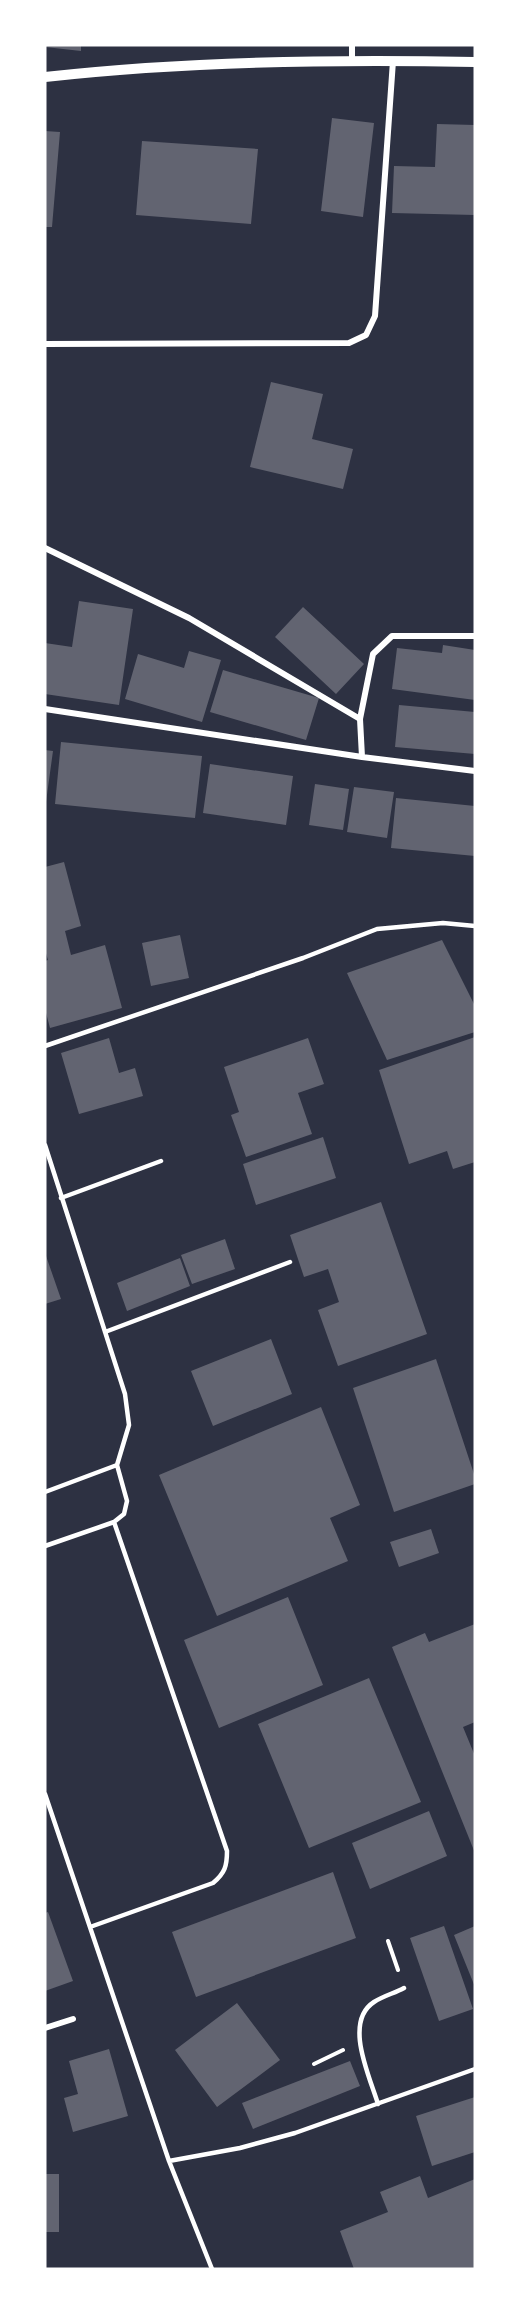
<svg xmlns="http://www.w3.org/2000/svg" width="520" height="2314" font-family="'DejaVu Sans',sans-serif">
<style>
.building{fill:#626471}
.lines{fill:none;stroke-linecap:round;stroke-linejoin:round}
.path{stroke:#fff;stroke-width:4}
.service{stroke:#fff;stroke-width:4.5}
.minor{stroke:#fff;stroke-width:6}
.tertiary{stroke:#fff;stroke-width:10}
</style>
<rect width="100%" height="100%" fill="#2d3142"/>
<!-- building -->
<path class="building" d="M45,45H81V51L45,47Z
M332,118L374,123L363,217L321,211Z
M437,124L475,125V215L392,213L394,166L435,167Z
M45,131L60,132L52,227H45Z
M142,141L258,149L251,224L136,215Z
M271,382L323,394L312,439L353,449L343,489L250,467Z
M79,601L133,609L119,705L45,694V643L72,647Z
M303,607L364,664L336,694L275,637Z
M443,645L475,650V700L392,689L397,648L442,653Z
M189,651L221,660L202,722L125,699L138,654L184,668Z
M223,670L319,698L306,740L210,712Z
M399,705L475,712V754L395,747Z
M61,742L202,756L195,818L55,804Z
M45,750L53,751L46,802H45Z
M210,764L293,776L286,825L203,813Z
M315,784L349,789L343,830L309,825Z
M354,787L394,792L387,838L347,832Z
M396,798L475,806V856L391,848Z
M64,862L81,926L65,931L71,955L105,945L122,1008L50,1028L45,1009V961L48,960L45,950V867Z
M180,935L189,978L151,986L142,943Z
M442,940L475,1006V1032L387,1060L347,973Z
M475,1037V1162L453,1169L447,1151L409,1164L379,1070Z
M109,1038L119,1073L135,1068L143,1096L79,1114L61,1053Z
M308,1038L324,1084L298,1093L312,1134L246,1157L231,1115L239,1112L224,1067Z
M323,1137L336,1178L256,1205L243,1164Z
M381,1202L427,1334L338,1366L318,1310L339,1302L328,1269L304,1277L290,1235Z
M225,1239L235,1269L192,1284L181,1255Z
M45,1253L61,1299L45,1304Z
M180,1258L190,1286L127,1311L117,1283Z
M271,1339L292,1394L213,1426L191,1371Z
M436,1359L475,1477V1484L394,1512L353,1388Z
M321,1407L360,1505L330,1518L348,1561L217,1616L159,1475Z
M431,1529L439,1553L399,1567L390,1542Z
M288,1597L323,1685L219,1728L184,1640Z
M475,1624V1722L463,1727L475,1756V1853L392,1647L425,1633L429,1642Z
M369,1678L421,1802L309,1848L258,1724Z
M429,1811L447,1856L370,1889L352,1843Z
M333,1872L356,1938L196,1997L172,1932Z
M48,1912L73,1981L45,1991V1913Z
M444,1926L473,2009L439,2021L410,1938Z
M475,1926V1987L454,1935Z
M237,2003L280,2060L217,2107L175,2050Z
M109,2049L128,2116L73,2132L64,2098L78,2094L69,2061Z
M350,2061L360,2086L253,2129L242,2103Z
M475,2097V2152L432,2166L416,2116Z
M45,2174H59V2232H45Z
M420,2176L428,2198L475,2179V2269H354L340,2231L388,2212L380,2192Z"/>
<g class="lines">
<!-- path -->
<path class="path" d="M388,1941L398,1970
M314,2064L343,2050"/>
<!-- service -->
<path class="service" d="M45,1046L303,958L377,929L443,923L475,926
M45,1145L125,1394L129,1425L117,1465L127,1501L124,1514L114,1522L45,1546
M61,1198L161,1161
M105,1332L290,1262
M45,1492L117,1465
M45,1794L169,2161L212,2269
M90,1927L213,1883C225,1873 227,1866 227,1851L114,1522
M378,2104C370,2077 343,2022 374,2002C383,1996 395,1993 404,1988
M169,2161L240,2148L295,2133L475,2069"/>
<!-- minor -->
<path class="minor" d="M352,59V45
M45,344L349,343L366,335L375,316L393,61
M45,548L189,618L360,719
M45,709L362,757L475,771
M362,757L360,719L373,654L392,636H475
M45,2028L73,2019"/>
<!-- tertiary -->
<path class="tertiary" d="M45,77C188,61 331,59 475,62"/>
</g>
<!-- border -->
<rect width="520" height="2314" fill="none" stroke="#ffffff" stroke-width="93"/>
</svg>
